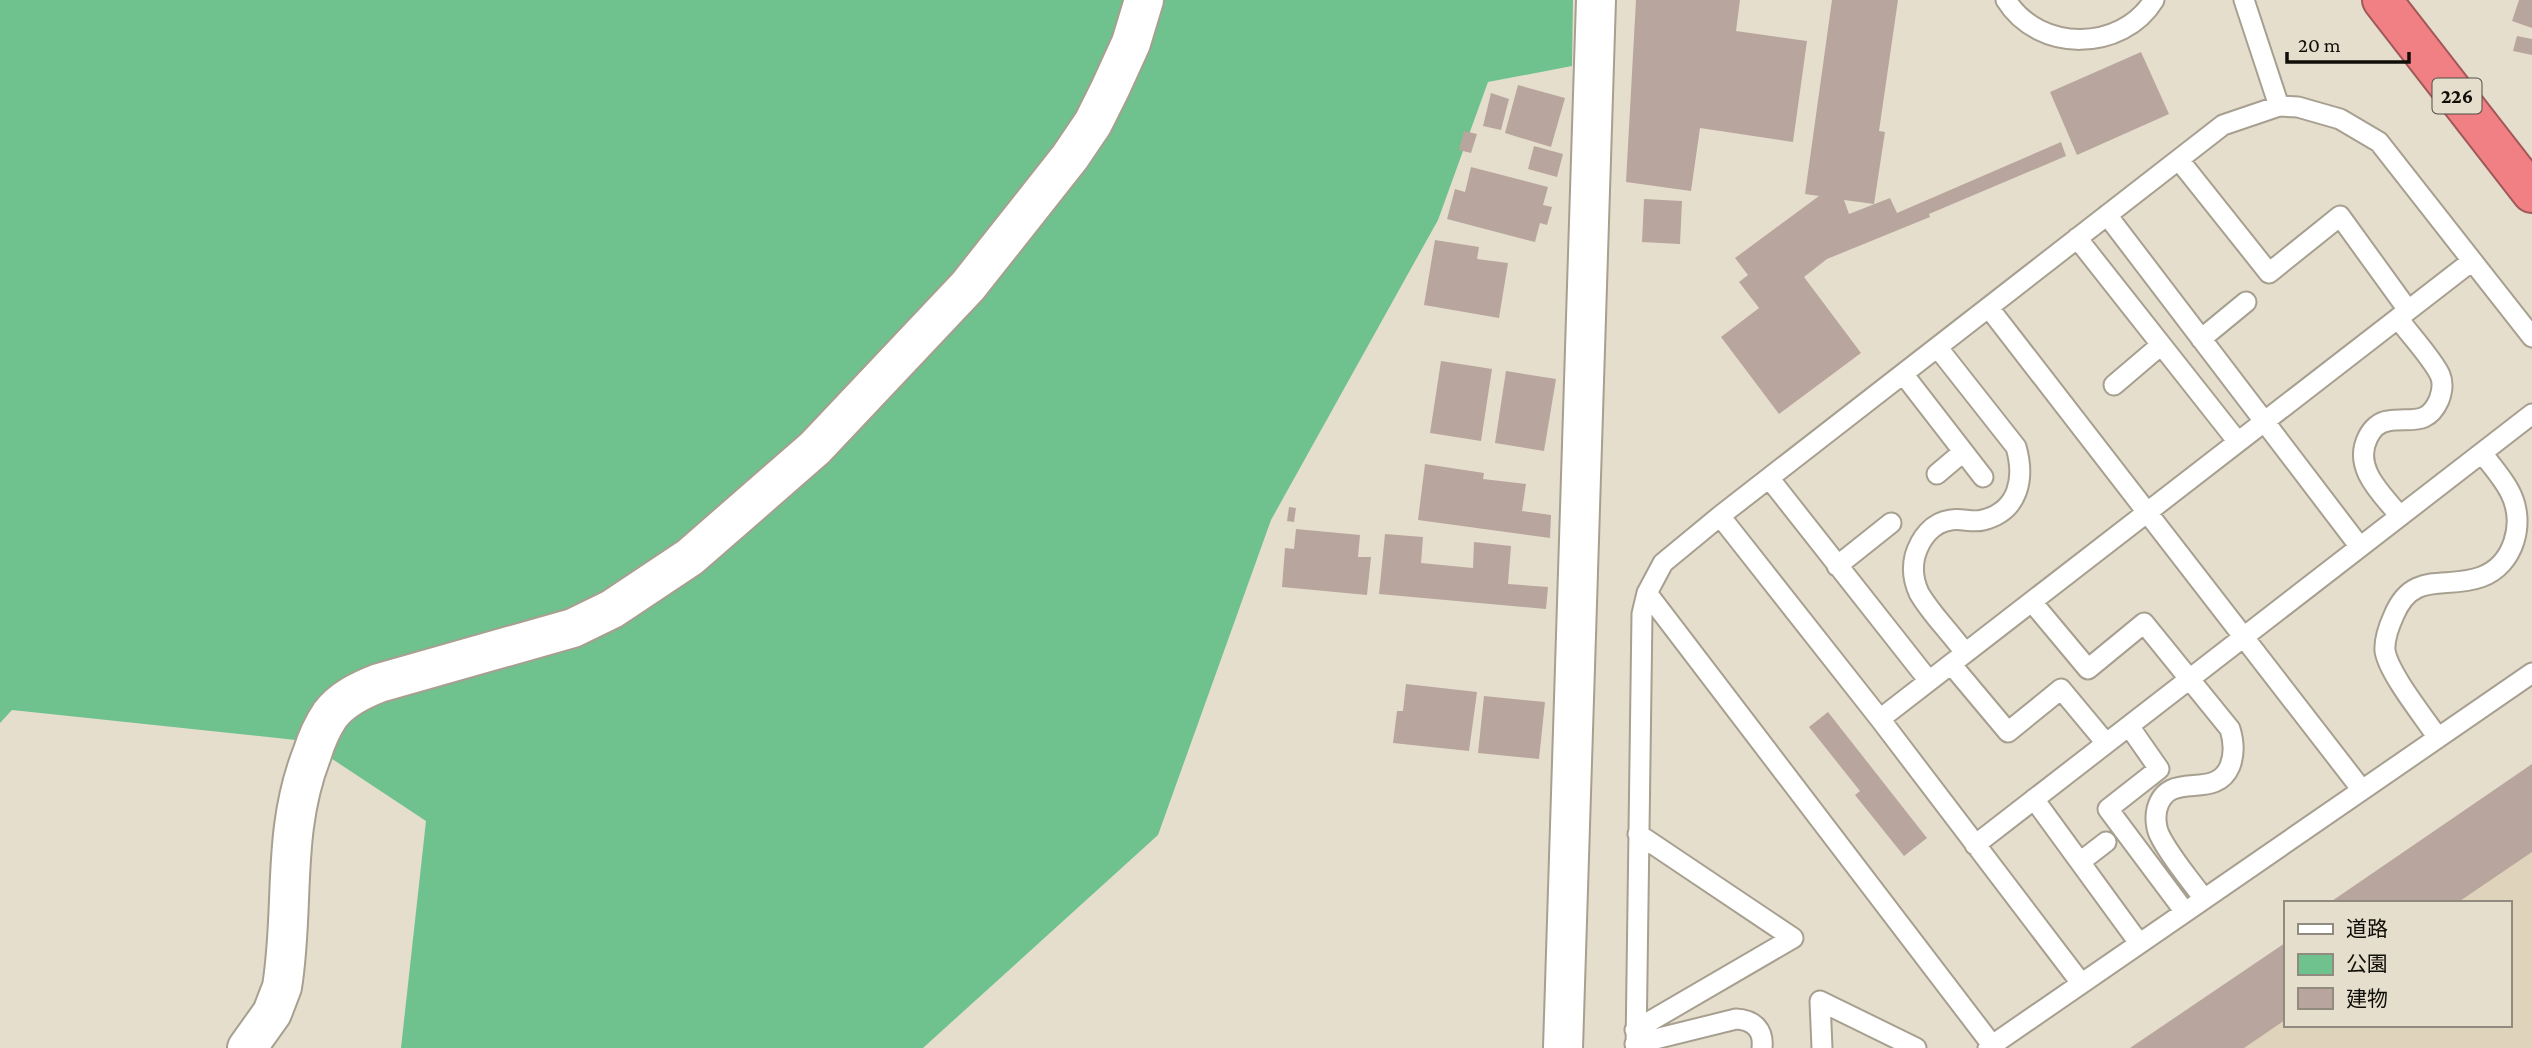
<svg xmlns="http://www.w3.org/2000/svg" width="2532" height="1048" font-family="'Crimson Pro','Noto Sans JP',serif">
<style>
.built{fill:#dfd3bb}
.green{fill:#6fc18e}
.building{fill:#b8a59e}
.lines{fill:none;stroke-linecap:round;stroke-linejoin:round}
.lane-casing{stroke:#a79f8f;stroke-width:23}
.street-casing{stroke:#a79f8f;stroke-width:42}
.secondary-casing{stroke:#a79f8f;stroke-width:42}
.highway-casing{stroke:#a25858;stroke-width:42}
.lane{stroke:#fff;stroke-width:19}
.street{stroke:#fff;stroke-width:38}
.secondary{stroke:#fff;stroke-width:38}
.highway{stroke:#f08083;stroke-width:38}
.labels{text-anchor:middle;stroke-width:5;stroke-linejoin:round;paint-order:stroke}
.shield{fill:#e6decd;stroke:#504c43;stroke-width:2}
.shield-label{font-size:21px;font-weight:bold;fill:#100e08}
</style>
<rect width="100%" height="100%" fill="#e6decd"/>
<!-- built -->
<path class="built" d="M2532,771V1048H2175L2285,962V1025H2509V903H2362Z"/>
<!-- green -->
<path class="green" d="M0,0H1573L1572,66L1488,82L1438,220L1271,520L1158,835L923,1048H401L426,821L305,741L12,710L0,723Z"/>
<!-- building -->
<path class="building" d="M1636,0H1740L1736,31L1807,41L1793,142L1700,128L1691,191L1626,182Z
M1832,0H1898L1879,131L1885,132L1874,204L1844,200L1849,214L1890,198L1897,213L2061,142L2066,156L1929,214L1930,217L1827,259L1804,277L1861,353L1779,414L1721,337L1759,308L1739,282L1748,275L1735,258L1819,196L1805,194Z
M2519,0H2532V28L2512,21Z
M2517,36L2532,39V55L2513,51Z
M2141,52L2169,114L2077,155L2050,92Z
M1518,85L1565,98L1551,147L1505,133Z
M1491,93L1509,99L1501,130L1483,126Z
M1464,131L1477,134L1471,153L1459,150Z
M1534,146L1563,154L1557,177L1528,169Z
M1471,167L1548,187L1543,205L1552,207L1547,225L1540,223L1535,242L1447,219L1455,189L1465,192Z
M1644,199L1682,201L1680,244L1642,242Z
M1435,240L1479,247L1477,259L1508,263L1499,318L1424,305Z
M1441,361L1492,369L1481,441L1430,433Z
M1506,371L1556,379L1544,451L1495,443Z
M1425,464L1484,473L1483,479L1526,484L1522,511L1551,515L1550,538L1418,520Z
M1289,507L1296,508L1294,522L1287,521Z
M1296,529L1360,535L1358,557H1371L1367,595L1282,587L1285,548L1294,549Z
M1385,534L1423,537L1421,563L1473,568L1474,542L1511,546L1508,584L1548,587L1546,609L1379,594Z
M1406,684L1477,692L1469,751L1393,743L1397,711H1403Z
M1484,696L1545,702L1539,759L1478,753Z
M1828,712L1927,838L1904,856L1855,795L1860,791L1809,727Z
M2532,764V852L2457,903H2329Z
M2285,943V1020L2244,1048H2130Z"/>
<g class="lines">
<!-- lane casing -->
<g class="lane-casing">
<path id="lane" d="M2006,0C2039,53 2122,52 2154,0
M2244,0L2279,106
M2179,160L2269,273L2340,216L2408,310
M2107,215L2360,547
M2077,238L2238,442
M1989,308L2362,790
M2398,318C2409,334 2432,358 2440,375C2444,384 2442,392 2439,400C2427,427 2410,417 2388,421C2379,422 2372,429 2368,437C2352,468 2382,494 2400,516
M2201,339L2246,302
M1938,348L2016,447C2025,478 2019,511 1983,520C1972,523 1962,518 1951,520C1932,522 1920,539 1915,556C1912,568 1914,582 1919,593C1931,614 1951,633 1965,653
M1904,375L1983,477
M2114,385L2161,345
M1937,474L1963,452
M1769,478L1929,681
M1720,516L1880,719L2081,983
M1837,566L1891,523
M1647,593L1992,1045
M2032,602L2088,669L2144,623L2230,729C2234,742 2235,753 2230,766C2215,802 2168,768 2157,809C2155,817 2156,829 2160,836C2171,858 2189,878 2204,899
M1951,664L2008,732L2061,689L2106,743
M1880,719L2472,261
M2129,726L2159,769L2108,809L2185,912
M2438,738C2424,717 2389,674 2385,651C2384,639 2389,626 2394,615C2413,570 2445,590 2481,577C2514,565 2526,523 2510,492C2503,478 2491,465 2482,453
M2034,799L2139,943
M1975,845L2532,414
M2080,862L2106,842
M1635,1030L1793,938L1638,834
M1635,1044L1736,1019C1754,1020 1764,1030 1762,1048
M1636,1048L1642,614L1647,593L1663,563L1720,516L2223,125L2279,106L2298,107L2340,119L2379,142L2532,337
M1822,1048L1820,1001L1916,1048
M1988,1048L2532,673"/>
</g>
<!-- street casing -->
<g class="street-casing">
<path id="street" d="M247,1048L272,1013L282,987C295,907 281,833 312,754C316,741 322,727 330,715C342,699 361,690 379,683L573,628L612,609L690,557L815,448L968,286L1070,157L1093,123L1110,89L1131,43L1144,0"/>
</g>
<!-- secondary casing -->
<g class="secondary-casing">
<path id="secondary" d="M1563,1048L1596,0"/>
</g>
<!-- highway casing -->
<g class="highway-casing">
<path id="highway" d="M2382,0L2532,193"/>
</g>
<!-- lane -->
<use href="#lane" class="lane"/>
<!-- street -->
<use href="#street" class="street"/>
<!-- secondary -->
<use href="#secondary" class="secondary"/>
<!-- highway -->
<use href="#highway" class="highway"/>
</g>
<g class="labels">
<!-- shield labels -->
<rect class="shield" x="2432.5" y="78.5" width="49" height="35" rx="5"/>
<g class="shield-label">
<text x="2457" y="103">226</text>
</g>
</g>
<!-- legend -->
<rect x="2284" y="901" width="228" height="126" fill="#e6decd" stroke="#908b7e" stroke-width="2"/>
<rect x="2298" y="924" width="35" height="10" fill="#ffffff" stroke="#908b7e" stroke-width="2"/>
<text x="2346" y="936" font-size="21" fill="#100e08">道路</text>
<rect x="2298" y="954" width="35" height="21" fill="#6fc18e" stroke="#908b7e" stroke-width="2"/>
<text x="2346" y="971" font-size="21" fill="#100e08">公園</text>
<rect x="2298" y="988" width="35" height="21" fill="#b8a59e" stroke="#908b7e" stroke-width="2"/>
<text x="2346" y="1006" font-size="21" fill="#100e08">建物</text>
<!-- scale -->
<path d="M2287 52v10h122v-10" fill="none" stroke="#100e08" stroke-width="3.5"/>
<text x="2298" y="52" font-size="21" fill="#100e08" stroke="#e6decd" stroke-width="5" paint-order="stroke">20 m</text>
</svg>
